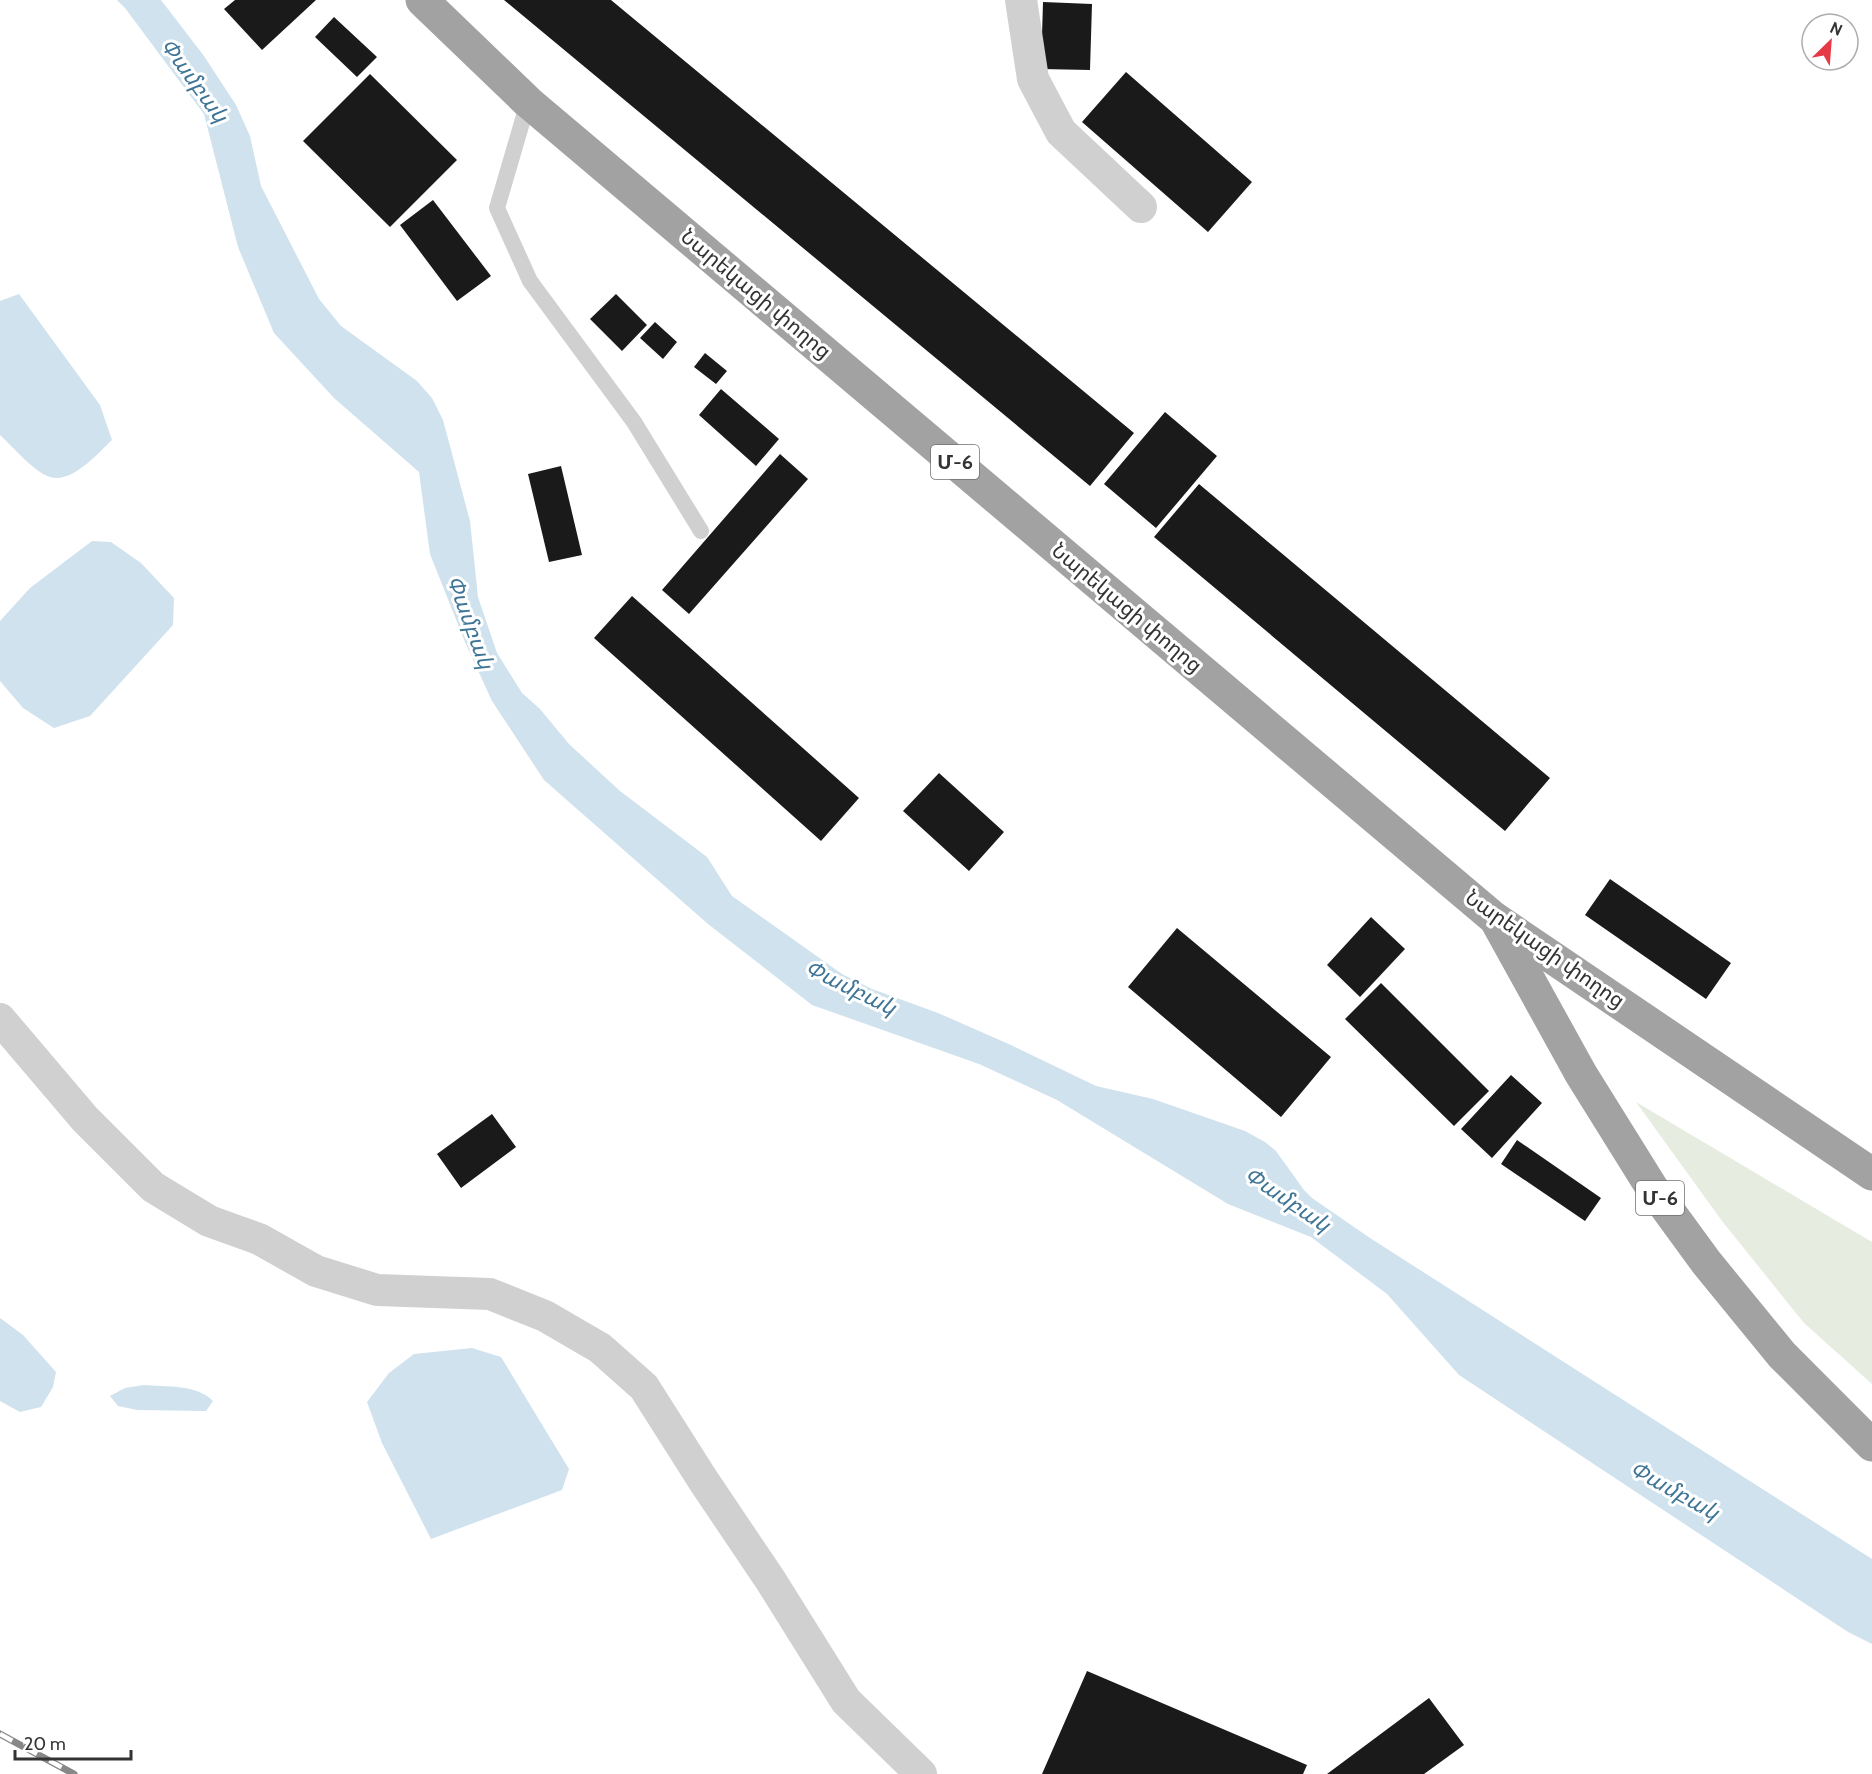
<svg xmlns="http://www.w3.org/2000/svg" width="1872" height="1774" font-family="Cabin,'Noto Sans Armenian',sans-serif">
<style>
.green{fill:#e6ecdf}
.water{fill:#cfe2ee}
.building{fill:#1a1a1a}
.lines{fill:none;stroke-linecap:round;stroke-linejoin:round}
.service{stroke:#d0d0d0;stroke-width:16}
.minor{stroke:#d0d0d0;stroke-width:32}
.trunk{stroke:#a2a2a2;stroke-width:33}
.rail-casing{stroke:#888;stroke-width:7}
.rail{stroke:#fff;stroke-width:4.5;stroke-dasharray:14;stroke-linecap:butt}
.labels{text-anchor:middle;stroke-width:6;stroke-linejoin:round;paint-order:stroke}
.shield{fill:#fff;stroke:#707070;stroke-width:1.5}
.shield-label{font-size:20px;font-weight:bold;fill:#333}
.street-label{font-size:21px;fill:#333;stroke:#fff}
.water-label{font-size:22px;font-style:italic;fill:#3f7597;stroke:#fff}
</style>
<rect width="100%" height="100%" fill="#fff"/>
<!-- green -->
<path class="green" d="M1636,1102L1872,1242V1384L1804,1323L1722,1221Z"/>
<!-- water -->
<path class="water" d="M117,0H161L204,56L236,105L250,136L261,186L319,299L341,326L417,381L432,398L443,420L470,521L478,597L497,653L522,693L540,709L569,744L620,791L707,857L732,896L842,974L872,989L938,1013L1011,1045L1096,1086L1153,1099L1245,1131L1265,1142L1276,1151L1304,1190L1312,1198L1370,1238L1872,1559V1644L1848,1632L1459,1375L1387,1294L1311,1237L1228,1204L1057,1100L979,1064L812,1005L708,924L544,780L492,701L465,642L430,554L419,472L334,398L274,333L238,247L204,114L125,8Z
M19,294L100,405L112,440C98,453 72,484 50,477C34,472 12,446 0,435V301Z
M92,541L111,542L141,563L174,598L173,625L90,716L54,728L23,708L0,681V621L30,588Z
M0,1318L23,1335L56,1372L53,1387L41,1407L20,1412L0,1401Z
M472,1348L501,1357L569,1469L562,1490L431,1539L382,1443L367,1402L389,1373L414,1354Z
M144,1385C165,1387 197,1384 213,1401L206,1411L137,1410L118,1406L110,1396L125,1388Z"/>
<!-- building -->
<path class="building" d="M235,0H316L262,50L224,9Z
M504,0H611L1134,433L1090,486Z
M1043,2L1092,4L1090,70L1041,69Z
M334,17L377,57L357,77L315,37Z
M1126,72L1252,182L1208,232L1082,122Z
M370,74L457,160L390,227L303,141Z
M433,200L491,276L457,301L400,225Z
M616,294L647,325L622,351L590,319Z
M655,322L677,342L663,359L640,338Z
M705,353L727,371L716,384L694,367Z
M721,389L779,439L756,466L699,415Z
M1165,412L1217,456L1156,528L1104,484Z
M780,454L808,479L689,614L662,590Z
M561,466L582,555L549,562L528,474Z
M1199,484L1550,778L1505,831L1154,537Z
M632,596L859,798L821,841L594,638Z
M939,773L1004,832L969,871L903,811Z
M1610,879L1731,963L1706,999L1585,915Z
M1371,917L1405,949L1360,997L1327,965Z
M1177,928L1331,1057L1281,1117L1128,987Z
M1381,983L1489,1091L1454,1126L1345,1019Z
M1511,1075L1542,1103L1492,1158L1461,1129Z
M492,1114L516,1147L461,1188L437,1154Z
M1517,1140L1601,1198L1585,1221L1501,1164Z
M1087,1671L1307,1765L1303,1774H1042Z
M1429,1698L1464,1745L1424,1774H1327Z"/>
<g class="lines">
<!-- service -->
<path class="service" d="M528,102L497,208L530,281L634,422L701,531"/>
<!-- minor -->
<path class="minor" d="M1021,0L1033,79L1061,132L1141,207
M0,1019L85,1119L153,1187L209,1221L259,1239L316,1271L377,1290L490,1294L545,1316L600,1348L644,1387L703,1480L771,1581L846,1701L921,1774"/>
<!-- trunk -->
<path class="trunk" d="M422,0L528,102L1494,918L1872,1174
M1497,922L1581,1074L1652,1188L1706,1262L1782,1355L1872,1445"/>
<!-- rail casing -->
<g class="rail-casing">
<path id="rail" d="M0,1734L74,1774"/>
</g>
<!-- rail -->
<use href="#rail" class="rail"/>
</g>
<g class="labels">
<!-- shield labels -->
<g class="shield">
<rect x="931" y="445" width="48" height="34" rx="4.5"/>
<rect x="1636" y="1181" width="48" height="34" rx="4.5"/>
</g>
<g class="shield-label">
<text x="955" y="469">Մ-6</text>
<text x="1660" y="1205">Մ-6</text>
</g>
<!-- street labels -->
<g class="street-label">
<text transform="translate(756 294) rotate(40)" y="7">Նարեկացի փողոց</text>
<text transform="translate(1127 608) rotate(40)" y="7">Նարեկացի փողոց</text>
<text transform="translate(1545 949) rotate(35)" y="7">Նարեկացի փողոց</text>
</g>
<!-- water labels -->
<g class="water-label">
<text transform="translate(195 80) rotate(54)" y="8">Փամբակ</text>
<text transform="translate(471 622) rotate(70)" y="8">Փամբակ</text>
<text transform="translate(851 987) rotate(26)" y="8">Փամբակ</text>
<text transform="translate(1288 1199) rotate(34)" y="8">Փամբակ</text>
<text transform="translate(1675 1490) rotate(29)" y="8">Փամբակ</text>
</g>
</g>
<!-- north arrow -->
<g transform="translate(1830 42) rotate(25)"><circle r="28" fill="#ffffff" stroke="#adadad" stroke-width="1.5"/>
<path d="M0-4.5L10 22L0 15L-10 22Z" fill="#e63946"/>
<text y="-9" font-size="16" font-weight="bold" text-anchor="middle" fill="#333333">N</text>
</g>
<!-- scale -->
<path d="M15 1750v9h116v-9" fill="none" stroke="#333333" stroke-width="3"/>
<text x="24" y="1750" font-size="18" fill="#333333" stroke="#ffffff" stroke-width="4.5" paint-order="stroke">20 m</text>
</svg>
